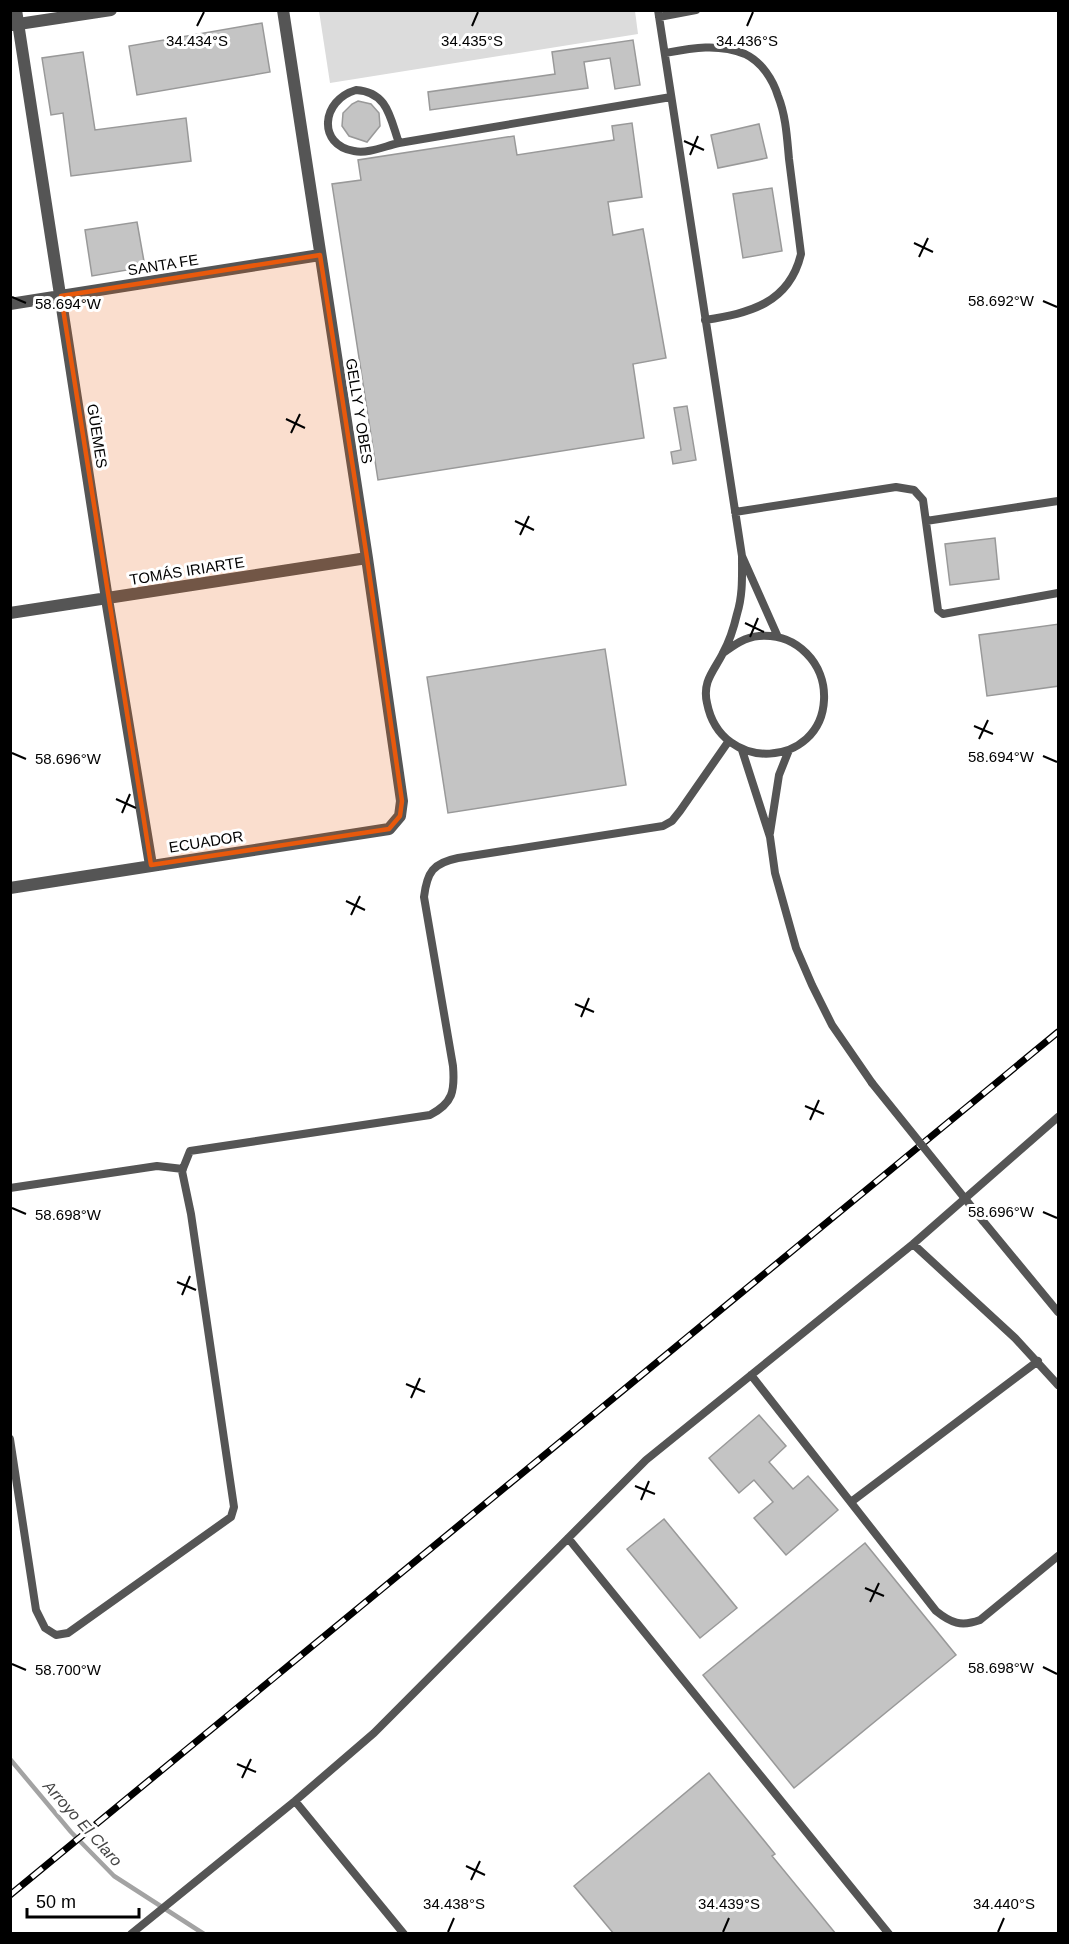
<svg xmlns="http://www.w3.org/2000/svg" width="1069" height="1944" font-family="Arial,sans-serif">
<style>
.green{fill:#dcdcdc}
.lines{fill:none;stroke-linecap:round;stroke-linejoin:round}
.stream{stroke:#a3a3a3;stroke-width:4.5}
.building{fill:#c4c4c4;stroke:#999;stroke-width:1.5}
.service{stroke:#555;stroke-width:8}
.minor{stroke:#555;stroke-width:12}
.rail-casing{stroke:#000;stroke-width:7}
.rail{stroke:#fff;stroke-width:4.5;stroke-dasharray:14;stroke-linecap:butt}
.service-bridge{stroke:#555;stroke-width:8}
.marked{fill:#e8590c;fill-opacity:0.2;stroke:#e8590c;stroke-width:4.5;stroke-linejoin:round}
.ticks{fill:none;stroke:#000;stroke-width:2}
.labels{text-anchor:middle;stroke-width:6;stroke-linejoin:round;paint-order:stroke}
.street-label{font-size:15px;fill:#000;stroke:#fff}
.water-label{font-size:16px;font-style:italic;fill:#444;stroke:#fff}
.ticks-label{font-size:15px;text-anchor:middle;fill:#000;stroke:#fff;stroke-width:6;stroke-linejoin:round;paint-order:stroke}
</style>
<rect width="100%" height="100%" fill="#fff"/>
<!-- green -->
<path class="green" d="M319,11H635L638,34L330,83Z"/>
<g class="lines">
<!-- stream -->
<path class="stream" d="M10,1759L71,1832L114,1876L204,1934"/>
</g>
<!-- building -->
<path class="building" d="M262,23L270,72L137,95L129,46Z
M633,40L640,85L615,89L610,58L584,62L588,88L430,110L428,92L555,74L552,52Z
M83,52L95,130L186,118L191,161L71,176L63,113L51,115L42,58Z
M358,101L371,104L379,113L380,126L367,142L349,136L342,126L343,113L352,104Z
M632,123L642,197L608,202L613,235L643,229L666,358L633,364L644,438L378,480L332,184L361,180L358,160L514,136L517,155L614,140L612,126Z
M759,124L767,158L718,168L711,135Z
M772,188L782,251L743,258L733,194Z
M137,222L145,267L92,276L85,230Z
M687,406L696,460L673,464L671,452L681,450L674,408Z
M995,538L999,579L950,585L945,544Z
M1059,624V686L987,696L979,635Z
M605,649L626,785L448,813L427,677Z
M759,1415L786,1446L769,1462L793,1489L808,1476L838,1510L786,1555L754,1518L773,1502L754,1480L739,1493L709,1458Z
M664,1519L737,1608L700,1638L627,1549Z
M865,1543L956,1655L794,1788L703,1675Z
M709,1773L775,1854L772,1856L836,1934H614L574,1886Z"/>
<g class="lines">
<!-- service -->
<path class="service" d="M658,10L742,556
M659,17L696,10
M665,53C692,48 718,43 745,54C762,62 773,80 778,96C786,116 787,138 789,159C793,191 797,223 801,254C789,304 749,313 705,320
M356,90C388,92 390,118 399,143C385,146 368,154 354,151C317,145 321,100 356,90Z
M399,143L671,97
M735,512L896,487L914,490L923,500L938,610L943,614L1058,593
M926,521L1058,501
M723,653C734,645 745,637 759,636C797,633 826,664 824,700C821,767 721,775 707,703C702,681 714,671 723,653C729,642 734,627 737,614C743,595 742,576 742,556L778,637
M742,750L770,837L775,873L796,948L812,985L832,1025L872,1083
M770,833L779,775L789,750
M10,1188L157,1166L183,1169
M983,1221L1058,1312
M913,1244L1015,1338L1058,1385
M751,1375L936,1611C951,1623 961,1627 980,1620L1058,1556
M10,1439L36,1610L45,1628L56,1635L68,1633L231,1517L234,1507L191,1214L182,1171L190,1151L430,1115C453,1103 455,1091 453,1066L424,897C427,872 433,863 458,858L663,826L672,821L680,811L728,742
M851,1502L1038,1361
M568,1538L889,1934
M295,1801L404,1934
M131,1934L295,1801L374,1733L646,1460L913,1244L1058,1117"/>
<!-- minor -->
<path class="minor" d="M16,10L107,599L151,865
M12,25L111,10
M10,304L320,255
M10,613L367,558
M10,888L389,829L400,816L402,801L367,558L283,10"/>
<!-- rail casing -->
<g class="rail-casing">
<path id="rail" d="M10,1895L1058,1032"/>
</g>
<!-- rail -->
<use href="#rail" class="rail"/>
<!-- service-bridge -->
<path class="service-bridge" d="M872,1083L983,1221"/>
</g>
<!-- marked area -->
<path class="marked" d="M320,255L367,558L402,801L400,816L389,829L151,865L61,296Z"/>
<!-- ticks -->
<path class="ticks" d="M197,26L204,12M472,26L478,12M747,26L753,12M684,141L704,150M690,155L698,136M914,243L933,252M919,257L928,238M12,297L26,303M1043,301L1057,307M286,419L305,428M291,433L300,414M515,521L534,530M520,535L529,516M745,623L764,632M750,637L758,618M974,726L993,734M979,739L988,720M12,753L26,759M1043,756L1057,762M116,799L136,808M122,813L130,794M346,901L365,910M351,915L360,896M575,1004L594,1012M581,1017L589,998M805,1106L824,1114M810,1120L819,1100M12,1208L26,1214M1043,1212L1057,1218M177,1282L196,1290M182,1295L190,1276M406,1384L425,1392M411,1398L420,1378M635,1486L655,1494M641,1500L649,1481M865,1588L884,1596M870,1602L879,1583M12,1664L26,1670M1043,1667L1057,1674M237,1764L256,1772M242,1778L251,1759M466,1866L485,1875M471,1880L480,1861M448,1932L454,1918M723,1932L729,1918M998,1932L1004,1918"/>
<g class="labels">
<!-- street labels -->
<g class="street-label">
<text transform="translate(163 265) rotate(-9)" y="5">SANTA FE</text>
<text transform="translate(359 411) rotate(81)" y="5">GELLY Y OBES</text>
<text transform="translate(97 436) rotate(81)" y="5">GÜEMES</text>
<text transform="translate(187 571) rotate(-9)" y="5">TOMÁS IRIARTE</text>
<text transform="translate(206 842) rotate(-9)" y="5">ECUADOR</text>
</g>
<!-- water labels -->
<g class="water-label">
<text transform="translate(83 1823) rotate(48)" y="6">Arroyo El Claro</text>
</g>
</g>
<g class="ticks-label">
<text x="197" y="46">34.434°S</text>
<text x="472" y="46">34.435°S</text>
<text x="747" y="46">34.436°S</text>
<text x="1001" y="306">58.692°W</text>
<text x="68" y="309">58.694°W</text>
<text x="1001" y="762">58.694°W</text>
<text x="68" y="764">58.696°W</text>
<text x="1001" y="1217">58.696°W</text>
<text x="68" y="1220">58.698°W</text>
<text x="1001" y="1673">58.698°W</text>
<text x="68" y="1675">58.700°W</text>
<text x="454" y="1909">34.438°S</text>
<text x="729" y="1909">34.439°S</text>
<text x="1004" y="1909">34.440°S</text>
</g>
<!-- border -->
<rect width="1069" height="1944" fill="none" stroke="#000000" stroke-width="24"/>
<!-- scale -->
<path d="M27 1908v9h112v-9" fill="none" stroke="#000000" stroke-width="3"/>
<text x="36" y="1908" font-size="18" fill="#000000" stroke="#ffffff" stroke-width="4.5" paint-order="stroke">50 m</text>
</svg>
